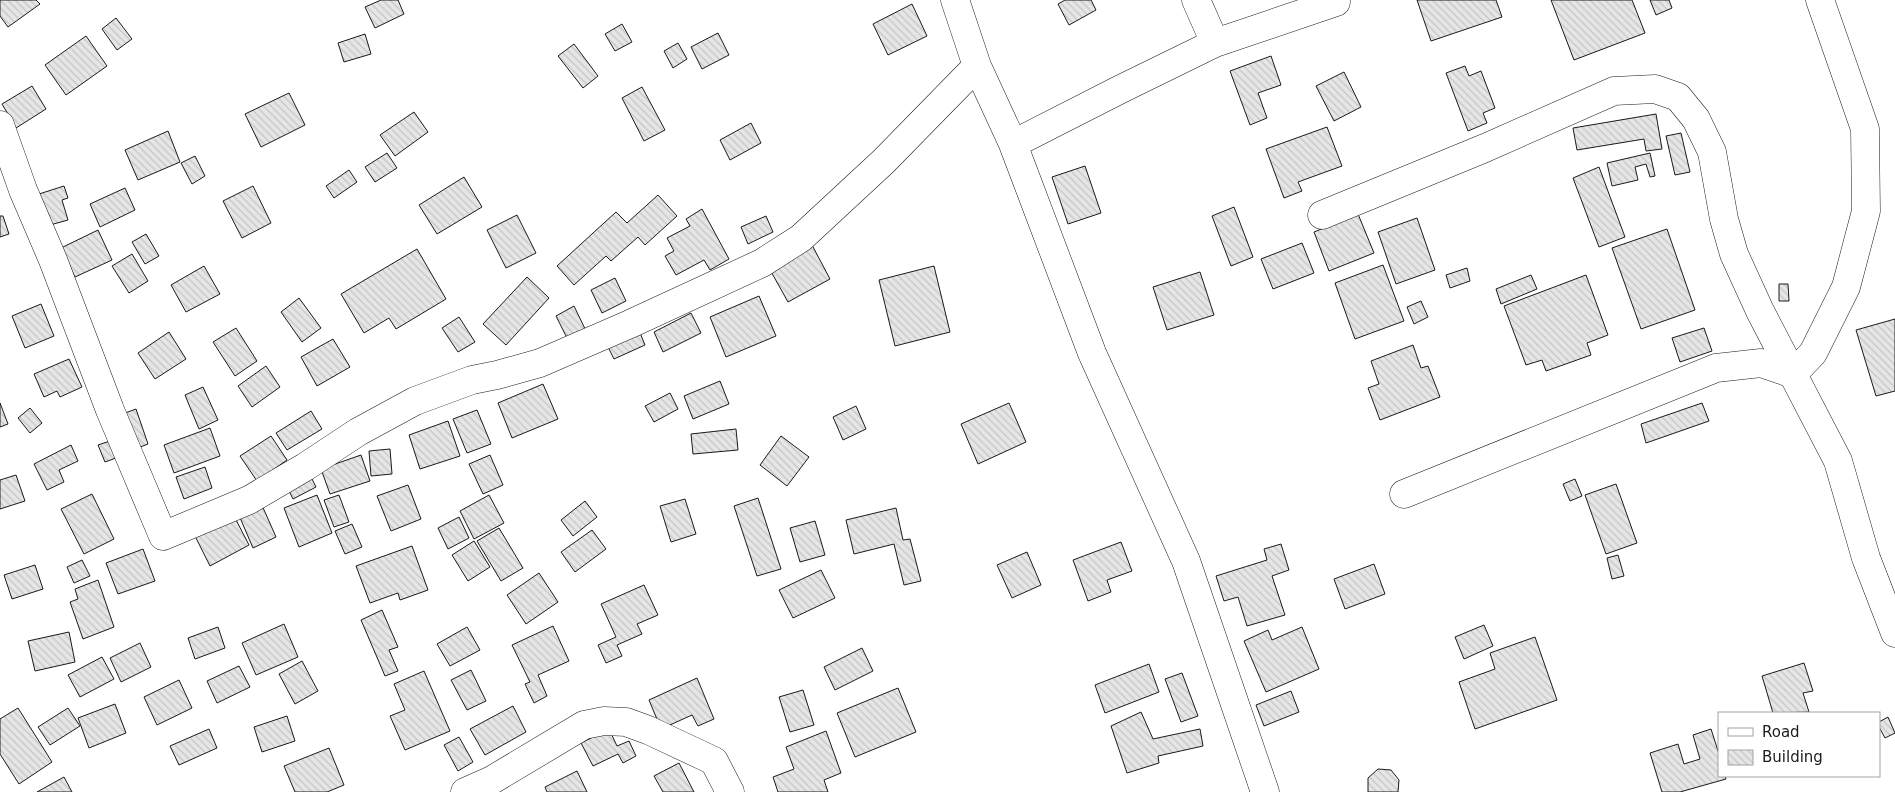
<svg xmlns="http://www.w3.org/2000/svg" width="1895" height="792" font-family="'DejaVu Sans',sans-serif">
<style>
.building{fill:url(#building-back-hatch);stroke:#1a1a1a}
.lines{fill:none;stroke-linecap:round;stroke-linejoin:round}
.minor-casing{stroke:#1a1a1a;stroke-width:29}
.minor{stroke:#fff;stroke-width:28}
</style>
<defs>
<pattern id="building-back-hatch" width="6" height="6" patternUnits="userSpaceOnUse" patternTransform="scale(1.25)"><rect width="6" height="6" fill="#e6e6e6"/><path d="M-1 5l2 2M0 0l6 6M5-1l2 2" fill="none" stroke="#c5c5c5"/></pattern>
</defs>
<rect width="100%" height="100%" fill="#fff"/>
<!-- building -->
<path class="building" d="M0,0H36L40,4L8,27L0,16Z
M381,0H398L404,14L375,28L365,7Z
M1065,0H1091L1096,10L1069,25L1058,4Z
M1417,0H1496L1502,17L1431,41Z
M1551,0H1632L1645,33L1574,60Z
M1650,0H1669L1672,8L1656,15Z
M912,4L927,36L888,55L873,24Z
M116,18L132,39L117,50L102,29Z
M622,24L632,42L615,51L605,34Z
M718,33L729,55L702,69L691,47Z
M365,34L371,54L344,62L338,43Z
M86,36L107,66L66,95L45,65Z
M678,43L687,59L673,68L664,51Z
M574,44L598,76L583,88L558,56Z
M1271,56L1281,85L1258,93L1267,118L1250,125L1230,71Z
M1465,66L1469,76L1481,71L1495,108L1483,113L1487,123L1468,131L1446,73Z
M1344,72L1361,107L1334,121L1316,86Z
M32,86L46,109L16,128L2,104Z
M642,87L665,130L644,141L622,98Z
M289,93L305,125L261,147L245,114Z
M414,112L428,132L395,156L380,135Z
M1656,114L1662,149L1646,151L1644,139L1577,150L1573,128Z
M751,123L761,143L730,160L720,140Z
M1327,127L1342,166L1298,182L1302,191L1284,198L1266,149Z
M168,131L180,162L138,180L125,150Z
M1681,133L1690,172L1675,175L1666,136Z
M387,153L397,168L375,182L365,167Z
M1650,153L1655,176L1650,177L1646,164L1635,167L1638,180L1612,186L1607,163Z
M195,156L205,176L192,184L181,163Z
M1085,166L1101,213L1068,224L1052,177Z
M1599,167L1625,237L1599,247L1573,178Z
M349,170L357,182L334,198L326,186Z
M464,177L482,207L437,234L419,205Z
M64,186L68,198L62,200L68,220L50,225L39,194Z
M253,186L271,223L242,238L223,201Z
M125,188L135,210L100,227L90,204Z
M658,195L677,216L645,245L638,237L611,261L606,256L574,285L557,266L616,212L627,223Z
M1234,207L1253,257L1231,266L1212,216Z
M702,209L729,259L710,270L704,260L676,275L665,256L674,251L667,238L690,226L686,219Z
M1358,214L1374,253L1329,271L1314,232Z
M517,215L536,253L506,268L487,230Z
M0,216H3L9,234L0,237Z
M766,216L773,232L748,244L741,227Z
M1417,218L1435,270L1396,284L1378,232Z
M1667,229L1695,310L1641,329L1612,248Z
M98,230L112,260L75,277L61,248Z
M146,234L159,256L145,264L132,242Z
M1302,243L1314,273L1273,289L1261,259Z
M812,245L830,279L788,302L769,268Z
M417,249L446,299L396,329L389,318L364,333L341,294Z
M132,254L148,281L129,293L112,266Z
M1383,265L1404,321L1355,339L1335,283Z
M204,266L220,294L186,312L171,285Z
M934,266L950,332L895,346L879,280Z
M1467,268L1470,281L1450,288L1446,275Z
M1200,272L1214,315L1167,330L1153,287Z
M1531,275L1537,289L1501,304L1496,289Z
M1586,275L1608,335L1587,343L1591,355L1546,371L1542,360L1526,365L1504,306Z
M527,277L549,298L506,345L483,324Z
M615,278L626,301L602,313L591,290Z
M1779,284H1788L1789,301H1779Z
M759,296L776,336L726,357L710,317Z
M299,298L321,328L302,342L281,312Z
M1421,301L1428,317L1414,324L1407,307Z
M41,304L54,336L25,348L12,316Z
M574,306L588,335L570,344L556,316Z
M691,313L701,333L663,352L654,332Z
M459,317L475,342L458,352L442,328Z
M1895,319V391L1876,396L1856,330Z
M236,328L257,361L235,376L213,342Z
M638,328L645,345L614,359L606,343Z
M1704,328L1712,351L1680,362L1672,338Z
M169,332L186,359L155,379L138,353Z
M333,339L350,367L317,386L301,357Z
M1413,345L1421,368L1428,366L1440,397L1380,420L1368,388L1379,384L1371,361Z
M69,359L82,387L60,397L57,391L44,397L34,374Z
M266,366L280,387L252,407L238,386Z
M720,381L729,404L693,419L684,396Z
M543,384L558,419L512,438L498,403Z
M203,387L218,420L199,429L185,395Z
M670,393L678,409L654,422L645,406Z
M0,403L8,424L0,427Z
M1009,403L1026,442L978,464L961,424Z
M1702,403L1709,421L1646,443L1641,424Z
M856,406L866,429L843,440L833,417Z
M30,408L42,423L30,433L18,418Z
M136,409L148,444L130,451L117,416Z
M477,410L491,444L467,453L453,419Z
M311,411L322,429L287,450L276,433Z
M448,421L460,456L420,469L409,435Z
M210,428L220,456L174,473L164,445Z
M736,429L738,450L693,454L691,434Z
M271,436L287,460L257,481L240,456Z
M781,436L809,457L787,486L760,465Z
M110,441L116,458L105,462L98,445Z
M71,445L78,461L59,470L64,482L47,490L34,464Z
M390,449L392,474L371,476L369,451Z
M361,455L370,481L330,494L321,469Z
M490,455L503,485L483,494L469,464Z
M205,467L212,488L184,499L176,477Z
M309,473L316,487L293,499L286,485Z
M16,475L25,501L0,509V480Z
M1575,479L1582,496L1570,501L1563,484Z
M1616,484L1637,543L1606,554L1585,495Z
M408,485L421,519L391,531L377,496Z
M92,494L114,539L84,554L61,509Z
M317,495L332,533L299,547L284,508Z
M339,495L349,522L334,527L324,500Z
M489,495L504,523L474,539L460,511Z
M758,498L781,569L757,576L734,506Z
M685,499L696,534L671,542L660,506Z
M585,501L597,517L573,536L561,520Z
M261,503L276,537L253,548L238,513Z
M896,508L903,540L910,539L921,581L904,585L894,544L854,554L846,520Z
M234,516L249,545L210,566L195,536Z
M459,517L469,538L448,549L438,528Z
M815,521L825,555L800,562L790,528Z
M352,524L362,547L345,554L335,531Z
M499,528L523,568L501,581L477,541Z
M592,530L606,549L575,572L561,552Z
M474,541L490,567L468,581L452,555Z
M1121,542L1132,571L1107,580L1111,592L1088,601L1073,560Z
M1281,544L1289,570L1272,576L1285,615L1247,626L1238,597L1224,601L1216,576L1267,560L1264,549Z
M412,546L428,590L400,600L398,593L370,603L356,566Z
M143,549L155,581L118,594L106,563Z
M1027,552L1041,585L1012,598L997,565Z
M1618,555L1624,576L1612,579L1607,558Z
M82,560L90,576L74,583L67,567Z
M1374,564L1385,594L1345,609L1334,579Z
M35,565L43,589L12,599L4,575Z
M821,570L835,598L793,618L779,590Z
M539,573L558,602L526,624L507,595Z
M98,580L114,627L83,639L70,602L78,599L75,589Z
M644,585L658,615L637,624L642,634L617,645L622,656L606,663L598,645L616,637L601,604Z
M382,610L398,647L389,650L398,671L385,676L361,620Z
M284,624L298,657L256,675L242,643Z
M1484,625L1493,646L1464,659L1455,637Z
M553,626L569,661L538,675L547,696L534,703L525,684L530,682L512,645Z
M218,627L225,648L195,659L188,638Z
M467,627L480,650L450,666L437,644Z
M1302,627L1319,669L1266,692L1244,641L1268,630L1272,640Z
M69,632L75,662L35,671L28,641Z
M1535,637L1557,700L1475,729L1459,682L1495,669L1490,653Z
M140,643L151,667L121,682L110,658Z
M862,648L873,671L835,690L824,667Z
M102,657L114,679L80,697L68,675Z
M302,661L318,691L295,704L279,674Z
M1804,663L1813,691L1803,693L1809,712L1773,713L1762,676Z
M1149,664L1159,692L1105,713L1095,685Z
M239,666L250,687L217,703L207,681Z
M471,670L486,701L467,710L451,680Z
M424,671L450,731L405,750L390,716L405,710L394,684Z
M1182,673L1198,716L1181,722L1165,679Z
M697,678L714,719L698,726L692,715L661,729L649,700Z
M179,680L192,708L157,725L144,697Z
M898,688L916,732L855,757L837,713Z
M803,690L814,725L790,732L779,697Z
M1291,691L1299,712L1264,726L1256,705Z
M115,704L126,733L89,748L78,718Z
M513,706L526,732L485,755L470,729Z
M18,708L52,762L19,784L0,754V719Z
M68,708L80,726L50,745L38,727Z
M1141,712L1153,739L1200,729L1203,746L1158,756L1159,763L1127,773L1111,726Z
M287,716L295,741L262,752L254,727Z
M1888,717L1895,733L1885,738L1879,727V722Z
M209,729L217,748L179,765L170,746Z
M609,729L617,746L629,741L636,756L623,763L618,754L593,766L581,743Z
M1711,729L1719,754V776H1725L1726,779L1680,792H1662L1650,753L1678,744L1684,764L1700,759L1693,735Z
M826,731L841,773L824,780L828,792H778L773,777L794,769L786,747Z
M459,737L473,762L458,771L444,745Z
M329,748L344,785L327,792H295L284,766Z
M679,763L694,792H663L654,776Z
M1378,769L1391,770L1399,780L1398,792H1368V778Z
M577,771L587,792H547L545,787Z
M64,777L72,792H37Z"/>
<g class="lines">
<!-- minor casing -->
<g class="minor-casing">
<path id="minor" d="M955,0L977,66L1013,144L1092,353L1186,561L1265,792
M1196,0L1215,43
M0,125L23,190L53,260L110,410L163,536L249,500L305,467L358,432L415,401L472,380L497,375L540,363L630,324L762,263L801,238L884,161L977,66
M1013,144L1121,89L1215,43L1336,2
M1322,215L1485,148L1614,91L1655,89L1678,97L1696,119L1712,152L1724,219L1734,254L1760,311L1838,461L1866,558L1895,633
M1404,494L1716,368L1761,363L1793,374L1813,353L1846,287L1866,211L1865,129L1820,0
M465,792L492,780L584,725L604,721L626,722L648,730L714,761L730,792"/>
</g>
<!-- minor -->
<use href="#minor" class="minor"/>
</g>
<!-- legend -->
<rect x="1718" y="712" width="162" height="65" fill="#ffffff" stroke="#a3a3a3"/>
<rect x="1728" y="728" width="25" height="8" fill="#ffffff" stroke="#a3a3a3"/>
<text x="1762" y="737" font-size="15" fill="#1a1a1a">Road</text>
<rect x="1728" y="750" width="25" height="15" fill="url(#building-back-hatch)" stroke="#a3a3a3"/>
<text x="1762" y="762" font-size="15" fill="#1a1a1a">Building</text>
</svg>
